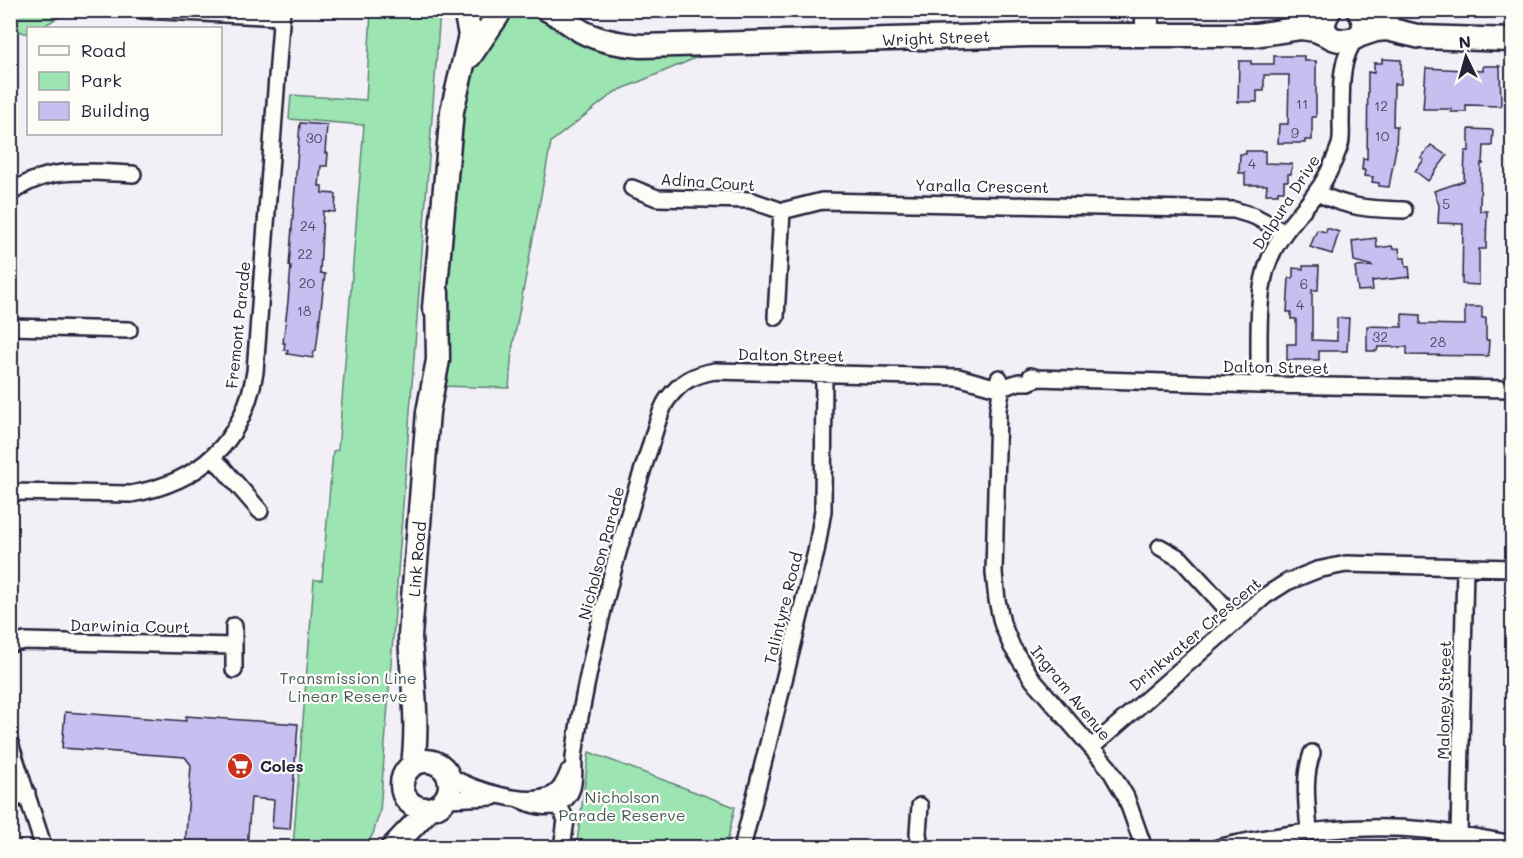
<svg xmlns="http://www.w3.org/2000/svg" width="1523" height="858" font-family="Mali,sans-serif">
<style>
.green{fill:#9ce4b2;stroke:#5f8376;stroke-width:1.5}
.building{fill:#c8bff1;stroke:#22223b;stroke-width:1.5}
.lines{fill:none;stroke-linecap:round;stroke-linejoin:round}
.street-casing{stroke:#22223b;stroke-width:20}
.secondary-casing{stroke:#22223b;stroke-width:27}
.street{stroke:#fdfcf7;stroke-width:15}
.secondary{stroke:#fdfcf7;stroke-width:22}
.labels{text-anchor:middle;stroke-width:4.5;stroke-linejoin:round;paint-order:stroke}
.number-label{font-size:14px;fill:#4c4968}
.street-label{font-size:16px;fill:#22223b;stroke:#fdfcf7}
.park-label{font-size:16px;fill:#475c5f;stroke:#fdfcf7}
.poi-label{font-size:16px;font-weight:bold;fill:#22223b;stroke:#fdfcf7;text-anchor:start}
</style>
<rect width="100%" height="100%" fill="#f2f0f6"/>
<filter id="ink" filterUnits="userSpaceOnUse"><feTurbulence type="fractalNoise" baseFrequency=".0167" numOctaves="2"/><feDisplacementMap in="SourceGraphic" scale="12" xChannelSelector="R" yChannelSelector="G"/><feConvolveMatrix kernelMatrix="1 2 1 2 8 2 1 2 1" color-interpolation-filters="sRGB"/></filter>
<g filter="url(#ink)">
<!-- green -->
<path class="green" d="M10,11L11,10L68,11L41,28H28V34L11,29Z
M371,11H440L380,811L373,834L365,847H293L314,580H322L333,451L338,450L364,125L289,119L291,95L366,100Z
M518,13C535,13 551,22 568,26C611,37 654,49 698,57L615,92L551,142L512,350L509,388L439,386L458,118L474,62L502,20Z
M589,752L735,807L726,847L640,848L577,842Z
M1364,844L1444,846V847H1288L1302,845Z"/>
<!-- building -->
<path class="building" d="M1274,56H1304V61H1316V117H1312V140H1305V143H1278L1279,124H1288L1289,75H1264V91H1257V102H1238L1239,61H1251V64H1274Z
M1382,59L1401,60V84H1394L1393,126H1397L1396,148L1389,187L1379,186V183L1372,182L1373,177L1364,176L1365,170H1362L1363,158L1367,159L1368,72L1374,73V63H1382Z
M1483,66H1500L1501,106L1466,105V112H1451V109H1423L1426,68L1483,71Z
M300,123L327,125L325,153H328L327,166H321L319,186H322V193L336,194L335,212L323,211L320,273L325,274L316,351H314L313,358L287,354L288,350H284L285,343H283L288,301L291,266H289Z
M1469,129L1493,130L1492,146H1484L1483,164L1481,163L1480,211H1487L1486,249H1479V285L1462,284L1463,224L1438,223L1439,205L1434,191L1464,181L1465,151H1469Z
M1431,145L1447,156L1428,181L1415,171L1424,160L1421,158Z
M1246,151H1265V163L1292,164L1291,174H1288V181H1284V191H1278V194H1266L1267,185H1245V173H1239L1240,154H1246Z
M1327,228L1339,232L1332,254L1310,247L1317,230L1326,232Z
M1376,238L1377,248L1392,246L1393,249L1399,248L1400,258H1405L1406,267L1409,266L1410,277L1372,281L1373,290L1358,291L1355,267L1373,266L1354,261L1352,241Z
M1303,266H1319L1318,290H1312V340L1337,341V318H1349L1347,351H1319V360H1287V344H1296V319H1291V312H1287L1289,278H1293V268L1303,269Z
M1465,307H1482V318H1486V340H1489L1488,356L1407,355V347H1378L1377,351H1367V326L1402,327V314L1420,315V324L1465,325Z
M65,712L186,721V716L298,724L290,829L272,828L274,800L251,798L247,848H185L191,765L185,757L62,748Z"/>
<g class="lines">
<!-- street casing -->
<g class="street-casing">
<path id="street" d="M142,10L281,17
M632,188L657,198L750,200L782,211
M1317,193C1349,208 1368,209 1404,210
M10,194C46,165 90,172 133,174
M776,317L782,211L822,201L1234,210L1254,216L1284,232
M10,327L129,330
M1031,376L1038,378L1259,385L1512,389
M999,378C1004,386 999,400 998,410L994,573L997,600L1002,623L1012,647L1033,680L1109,768L1126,797L1144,848
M1259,385C1260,347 1255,292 1270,258C1280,233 1300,215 1315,194C1326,180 1334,162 1340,145C1342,138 1341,130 1341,122C1342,95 1338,61 1356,38
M212,458L222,467L260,511
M10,492L131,494C201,482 243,442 255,372L282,10
M1160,547L1181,559L1237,620
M10,644L25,641L234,646
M234,670V626
M10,743L44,848
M1092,747L1265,596L1287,582L1317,570L1346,564L1512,568
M449,776C472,789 528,809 554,794C562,789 566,779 569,771
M555,797L566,820L562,848
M446,799L493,797
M518,799C534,806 555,813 568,796C576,786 573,769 574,757C576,742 578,726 581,712C597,625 620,539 647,456C653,440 658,413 667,400C681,381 693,375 715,371L958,377L994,387H1004L1019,382H1029L1038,378
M10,801L27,793
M1309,831C1307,804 1303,778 1312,753
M1459,834L1465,567
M742,848L816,552L823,511L824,373
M920,848L918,833L920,806
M1217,848C1286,832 1356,823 1426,830C1455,833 1484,839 1512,844"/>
</g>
<!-- secondary casing -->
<g class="secondary-casing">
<path id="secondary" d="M548,10C560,16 570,24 581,31C599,41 620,44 641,46L1030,35H1255L1301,28L1315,30L1331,37
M1297,10L1310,13L1327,10
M1330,10C1302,51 1386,50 1358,10
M1360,10L1375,13L1391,10
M1147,35V10
M1358,36L1376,30L1387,29L1421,37L1512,40
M470,56L498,15
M434,308L452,111L470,35L465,10
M402 785a24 24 0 1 1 48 0a24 24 0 1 1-48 0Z
M413,764C419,721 412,679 410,636L428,412L438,360L437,293
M392,848L429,809"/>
</g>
<!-- street -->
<use href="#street" class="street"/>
<!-- secondary -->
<use href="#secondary" class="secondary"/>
</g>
</g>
<!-- icons -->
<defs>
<g id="supermarket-disc" transform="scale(1.35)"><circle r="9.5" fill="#c8321e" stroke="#fdfcf7"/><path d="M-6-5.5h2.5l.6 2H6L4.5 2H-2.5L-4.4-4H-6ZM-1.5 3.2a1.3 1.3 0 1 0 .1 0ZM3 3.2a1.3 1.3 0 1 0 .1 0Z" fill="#fff"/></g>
</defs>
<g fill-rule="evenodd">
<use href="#supermarket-disc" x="240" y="766"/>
</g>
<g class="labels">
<!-- number labels -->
<g class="number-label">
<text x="1302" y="109">11</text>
<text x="1381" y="111">12</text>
<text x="1295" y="138">9</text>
<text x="1382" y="141">10</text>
<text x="314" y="143">30</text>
<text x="1252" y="169">4</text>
<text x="1446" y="209">5</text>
<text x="308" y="231">24</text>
<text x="305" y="259">22</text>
<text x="307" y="288">20</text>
<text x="1304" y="289">6</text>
<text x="1300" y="310">4</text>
<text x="304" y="316">18</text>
<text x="1380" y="342">32</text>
<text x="1438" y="347">28</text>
</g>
<!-- street labels -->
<g class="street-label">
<text transform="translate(936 38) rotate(-2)" y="6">Wright Street</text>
<text transform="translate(708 182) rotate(4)" y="6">Adina Court</text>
<text transform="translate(982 186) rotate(1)" y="6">Yaralla Crescent</text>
<text transform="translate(1286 202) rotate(-57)" y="6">Dalpura Drive</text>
<text transform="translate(238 325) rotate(-84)" y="6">Fremont Parade</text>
<text transform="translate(791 355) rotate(1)" y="6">Dalton Street</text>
<text transform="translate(1276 367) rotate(1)" y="6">Dalton Street</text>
<text transform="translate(601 553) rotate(-75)" y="6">Nicholson Parade</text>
<text transform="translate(417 559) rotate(-85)" y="6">Link Road</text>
<text transform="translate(783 608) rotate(-76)" y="6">Talintyre Road</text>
<text transform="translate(130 626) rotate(1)" y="6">Darwinia Court</text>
<text transform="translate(1195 634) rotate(-40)" y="6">Drinkwater Crescent</text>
<text transform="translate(1071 693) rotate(51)" y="6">Ingram Avenue</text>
<text transform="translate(1444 700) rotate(-89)" y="6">Maloney Street</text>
</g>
<!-- park labels -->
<g class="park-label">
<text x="348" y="684">Transmission Line<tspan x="348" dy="18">Linear Reserve</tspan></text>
<text x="622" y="803">Nicholson<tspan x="622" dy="18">Parade Reserve</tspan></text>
</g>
<!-- poi labels -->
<g class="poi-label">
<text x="260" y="772">Coles</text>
</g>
</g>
<!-- margin -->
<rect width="1523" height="858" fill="none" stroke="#fdfcf7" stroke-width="36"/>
<rect x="18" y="18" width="1487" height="822" fill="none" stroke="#22223b" stroke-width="2" filter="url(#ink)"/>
<!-- legend -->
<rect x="27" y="27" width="195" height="108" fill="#fdfcf7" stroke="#a5a5ac" stroke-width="1.5"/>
<rect x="39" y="46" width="30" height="9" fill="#fdfcf7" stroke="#a5a5ac" stroke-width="1.5"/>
<text x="81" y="57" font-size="18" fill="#22223b">Road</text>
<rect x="39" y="72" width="30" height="18" fill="#9ce4b2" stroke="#a5a5ac" stroke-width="1.5"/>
<text x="81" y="87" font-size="18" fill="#22223b">Park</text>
<rect x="39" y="102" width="30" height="18" fill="#c8bff1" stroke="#a5a5ac" stroke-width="1.5"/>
<text x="81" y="117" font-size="18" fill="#22223b">Building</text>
<!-- north arrow -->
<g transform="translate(1466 57) rotate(355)" stroke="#fdfcf7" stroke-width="4.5" paint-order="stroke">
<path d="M0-4.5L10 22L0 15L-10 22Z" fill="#22223b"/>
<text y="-9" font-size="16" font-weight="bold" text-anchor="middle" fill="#22223b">N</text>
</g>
</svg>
